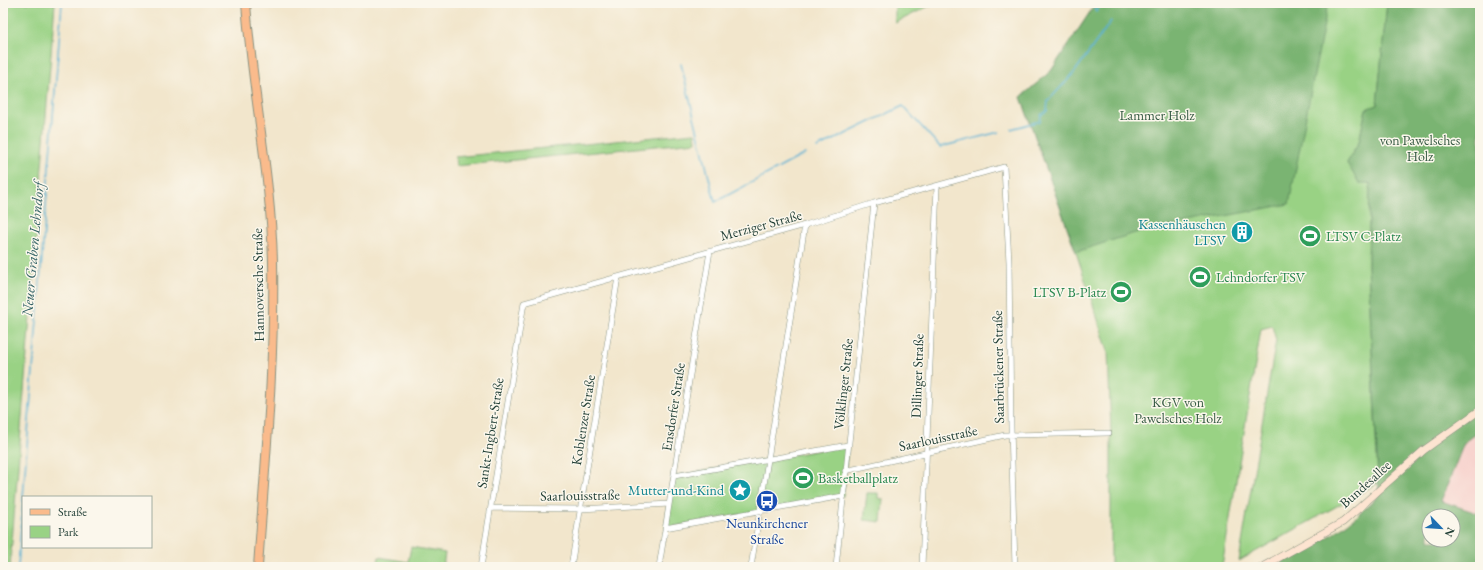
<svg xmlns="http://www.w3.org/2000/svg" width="1483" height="570" font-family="'EB Garamond',serif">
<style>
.built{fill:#f7d0cb}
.green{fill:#99d284;stroke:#5c885c}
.forest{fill:#7ab472;stroke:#4c7853;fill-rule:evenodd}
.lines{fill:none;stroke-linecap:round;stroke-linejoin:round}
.stream{stroke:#57b1d4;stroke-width:1.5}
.street-casing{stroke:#889280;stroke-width:6}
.secondary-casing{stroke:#889280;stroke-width:8}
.primary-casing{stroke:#889280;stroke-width:10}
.street{stroke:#fff;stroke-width:5}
.secondary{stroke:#fde4d1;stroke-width:7}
.primary{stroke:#fabb8c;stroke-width:8}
.labels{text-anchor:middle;stroke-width:3;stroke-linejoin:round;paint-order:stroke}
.park-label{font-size:14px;fill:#375b44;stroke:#fbf7ec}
.culture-label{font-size:14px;fill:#0d838f;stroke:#fbf7ec;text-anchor:end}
.street-label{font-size:14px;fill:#1f3d34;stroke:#fbf7ec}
.leisure-label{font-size:14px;fill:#27864d;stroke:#fbf7ec;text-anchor:start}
.transit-label{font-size:14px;fill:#164399;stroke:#fbf7ec}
.water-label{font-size:15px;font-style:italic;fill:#306064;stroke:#fbf7ec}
</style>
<rect width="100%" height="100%" fill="#fbf7ec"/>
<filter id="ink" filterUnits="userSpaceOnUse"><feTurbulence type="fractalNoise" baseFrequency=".025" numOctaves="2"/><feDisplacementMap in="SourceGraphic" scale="8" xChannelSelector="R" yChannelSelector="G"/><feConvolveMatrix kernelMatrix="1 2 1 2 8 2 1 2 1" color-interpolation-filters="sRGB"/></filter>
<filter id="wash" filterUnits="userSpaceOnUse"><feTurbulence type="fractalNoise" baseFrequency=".012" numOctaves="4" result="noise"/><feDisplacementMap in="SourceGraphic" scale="16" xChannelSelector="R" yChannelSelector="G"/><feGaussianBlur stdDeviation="0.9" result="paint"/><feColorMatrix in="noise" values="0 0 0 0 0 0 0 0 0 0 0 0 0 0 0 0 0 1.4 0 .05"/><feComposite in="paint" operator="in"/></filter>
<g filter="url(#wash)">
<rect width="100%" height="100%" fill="#f2e6cc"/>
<!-- built -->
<path class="built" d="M1480,431V514L1440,501L1464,443Z"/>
<!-- green -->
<path class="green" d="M3,3H55L10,567H3Z
M895,3H935L895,23Z
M1096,3H1387L1377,105L1366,109L1359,142L1347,163L1359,182L1370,183L1368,265L1378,483L1239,561L1276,340L1272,326L1261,329L1222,567H1111V433L1108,351L1076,252L1021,97L1051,71Z
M695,133L696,142L456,166L455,157Z
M848,445L843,496L665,528L674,476Z
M867,493H878V498L883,499L881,522L864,520Z
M411,547L445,553L443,567H377L379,557L408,562Z"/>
<!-- forest -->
<path class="forest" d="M1096,3H1328L1289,204L1135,233L1076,252L1021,97L1051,71Z
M1387,3H1480V431L1464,443L1441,501L1480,514V567H1274L1330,536L1356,517L1379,495L1368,265L1370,183H1359L1347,163L1359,142L1366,109L1377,105ZM1429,516H1453V540H1429Z"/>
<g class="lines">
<!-- stream -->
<path class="stream" d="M1093,3L1096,12
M1096,12L1101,3
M681,64L715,202L805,154
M1011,129L1040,121L1041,115L1047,111L1048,101L1074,73L1111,21
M817,148L903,106L940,147L999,132
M23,497L62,3
M18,567L23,498"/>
</g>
</g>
<g filter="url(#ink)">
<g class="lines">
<!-- street casing -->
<g class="street-casing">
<path id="street" d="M845,471L1005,435L1109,433
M674,476L848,445
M491,508L581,509L669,504
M665,528L843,496
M481,567L524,303L805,225L874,203L1004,167L1009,262L1011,428L1015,567
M571,567L618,277
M659,567L710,251
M751,567L805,225
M836,567L874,203
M922,567L937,186"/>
</g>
<!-- secondary casing -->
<g class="secondary-casing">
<path id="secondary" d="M1262,567L1343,522L1424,450L1480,410"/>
</g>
<!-- primary casing -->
<g class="primary-casing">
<path id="primary" d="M246,3C252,90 271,175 273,262C275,364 265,465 258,567"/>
</g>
<!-- street -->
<use href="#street" class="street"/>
<!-- secondary -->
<use href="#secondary" class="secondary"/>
<!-- primary -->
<use href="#primary" class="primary"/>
</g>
</g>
<!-- icons -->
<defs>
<g id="building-disc" transform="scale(1.15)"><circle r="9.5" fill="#0f9aa8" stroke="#fbf7ec"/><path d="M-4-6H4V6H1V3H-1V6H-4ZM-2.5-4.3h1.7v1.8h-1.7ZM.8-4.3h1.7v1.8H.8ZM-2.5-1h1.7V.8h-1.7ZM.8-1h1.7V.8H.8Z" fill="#fff"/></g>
<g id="stadium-disc" transform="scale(1.15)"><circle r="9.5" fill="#2e9e5b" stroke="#fbf7ec"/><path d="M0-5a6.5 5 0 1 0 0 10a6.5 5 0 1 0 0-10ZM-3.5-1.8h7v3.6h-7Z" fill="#fff"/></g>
<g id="sight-disc" transform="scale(1.15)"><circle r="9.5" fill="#0f9aa8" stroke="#fbf7ec"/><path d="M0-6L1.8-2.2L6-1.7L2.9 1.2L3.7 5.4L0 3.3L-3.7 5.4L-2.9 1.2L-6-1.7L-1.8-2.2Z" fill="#fff"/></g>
<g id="bus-disc" transform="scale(1.15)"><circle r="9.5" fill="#1a4fb4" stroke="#fbf7ec"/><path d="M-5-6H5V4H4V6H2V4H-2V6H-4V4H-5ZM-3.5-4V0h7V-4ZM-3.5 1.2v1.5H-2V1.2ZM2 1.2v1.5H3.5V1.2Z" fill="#fff"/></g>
</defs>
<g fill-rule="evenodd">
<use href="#building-disc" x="1242" y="232"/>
<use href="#stadium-disc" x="1310" y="236"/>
<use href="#stadium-disc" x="1200" y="277"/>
<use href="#stadium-disc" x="1121" y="292"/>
<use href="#stadium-disc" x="803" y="478"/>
<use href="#sight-disc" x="740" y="490"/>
<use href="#bus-disc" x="767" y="501"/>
</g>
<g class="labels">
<!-- park labels -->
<g class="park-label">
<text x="1157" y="120">Lammer Holz</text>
<text x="1420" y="145">von Pawelsches<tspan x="1420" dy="16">Holz</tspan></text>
<text x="1178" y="407">KGV von<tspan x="1178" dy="16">Pawelsches Holz</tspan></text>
</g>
<!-- culture labels -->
<g class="culture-label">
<text x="1226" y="229">Kassenhäuschen<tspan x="1226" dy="16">LTSV</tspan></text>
<text x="724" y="495">Mutter-und-Kind</text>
</g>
<!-- street labels -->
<g class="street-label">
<text transform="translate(761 225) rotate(-15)" y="5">Merziger Straße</text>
<text transform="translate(258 285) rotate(-91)" y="5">Hannoversche Straße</text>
<text transform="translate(998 367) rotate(-91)" y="5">Saarbrückener Straße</text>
<text transform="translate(917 376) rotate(-88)" y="5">Dillinger Straße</text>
<text transform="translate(843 384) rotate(-84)" y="5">Völklinger Straße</text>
<text transform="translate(673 407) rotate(-81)" y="5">Ensdorfer Straße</text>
<text transform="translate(583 420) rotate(-81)" y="5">Koblenzer Straße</text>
<text transform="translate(490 433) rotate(-81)" y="5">Sankt-Ingbert-Straße</text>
<text transform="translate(938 438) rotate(-12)" y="5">Saarlouisstraße</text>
<text transform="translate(1365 484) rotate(-42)" y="5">Bundesallee</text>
<text transform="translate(580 495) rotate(-1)" y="5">Saarlouisstraße</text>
</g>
<!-- leisure labels -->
<g class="leisure-label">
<text x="1326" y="241">LTSV C-Platz</text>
<text x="1216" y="282">Lehndorfer TSV</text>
<text x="1106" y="297" text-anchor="end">LTSV B-Platz</text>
<text x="818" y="483">Basketballplatz</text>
</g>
<!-- transit labels -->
<g class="transit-label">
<text x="767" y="528">Neunkirchener<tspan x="767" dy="16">Straße</tspan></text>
</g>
<!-- water labels -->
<g class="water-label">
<text transform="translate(33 249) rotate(-85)" y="5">Neuer Graben Lehndorf</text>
</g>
</g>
<!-- margin -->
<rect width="1483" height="570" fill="none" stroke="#fbf7ec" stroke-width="16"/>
<!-- legend -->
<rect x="22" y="496" width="130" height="52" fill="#fbf7ec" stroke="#a3ada2"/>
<rect x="30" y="509" width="20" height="6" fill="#fabb8c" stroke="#a3ada2"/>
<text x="58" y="516" font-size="12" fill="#1f3d34">Straße</text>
<rect x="30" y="526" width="20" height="12" fill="#99d284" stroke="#a3ada2"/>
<text x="58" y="536" font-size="12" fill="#1f3d34">Park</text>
<!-- north arrow -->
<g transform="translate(1441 528) rotate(115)"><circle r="19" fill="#fbf7ec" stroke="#a3ada2"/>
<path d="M0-3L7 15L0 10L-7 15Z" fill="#1f6fb2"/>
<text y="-6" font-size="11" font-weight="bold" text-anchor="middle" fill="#1f3d34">N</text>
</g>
</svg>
